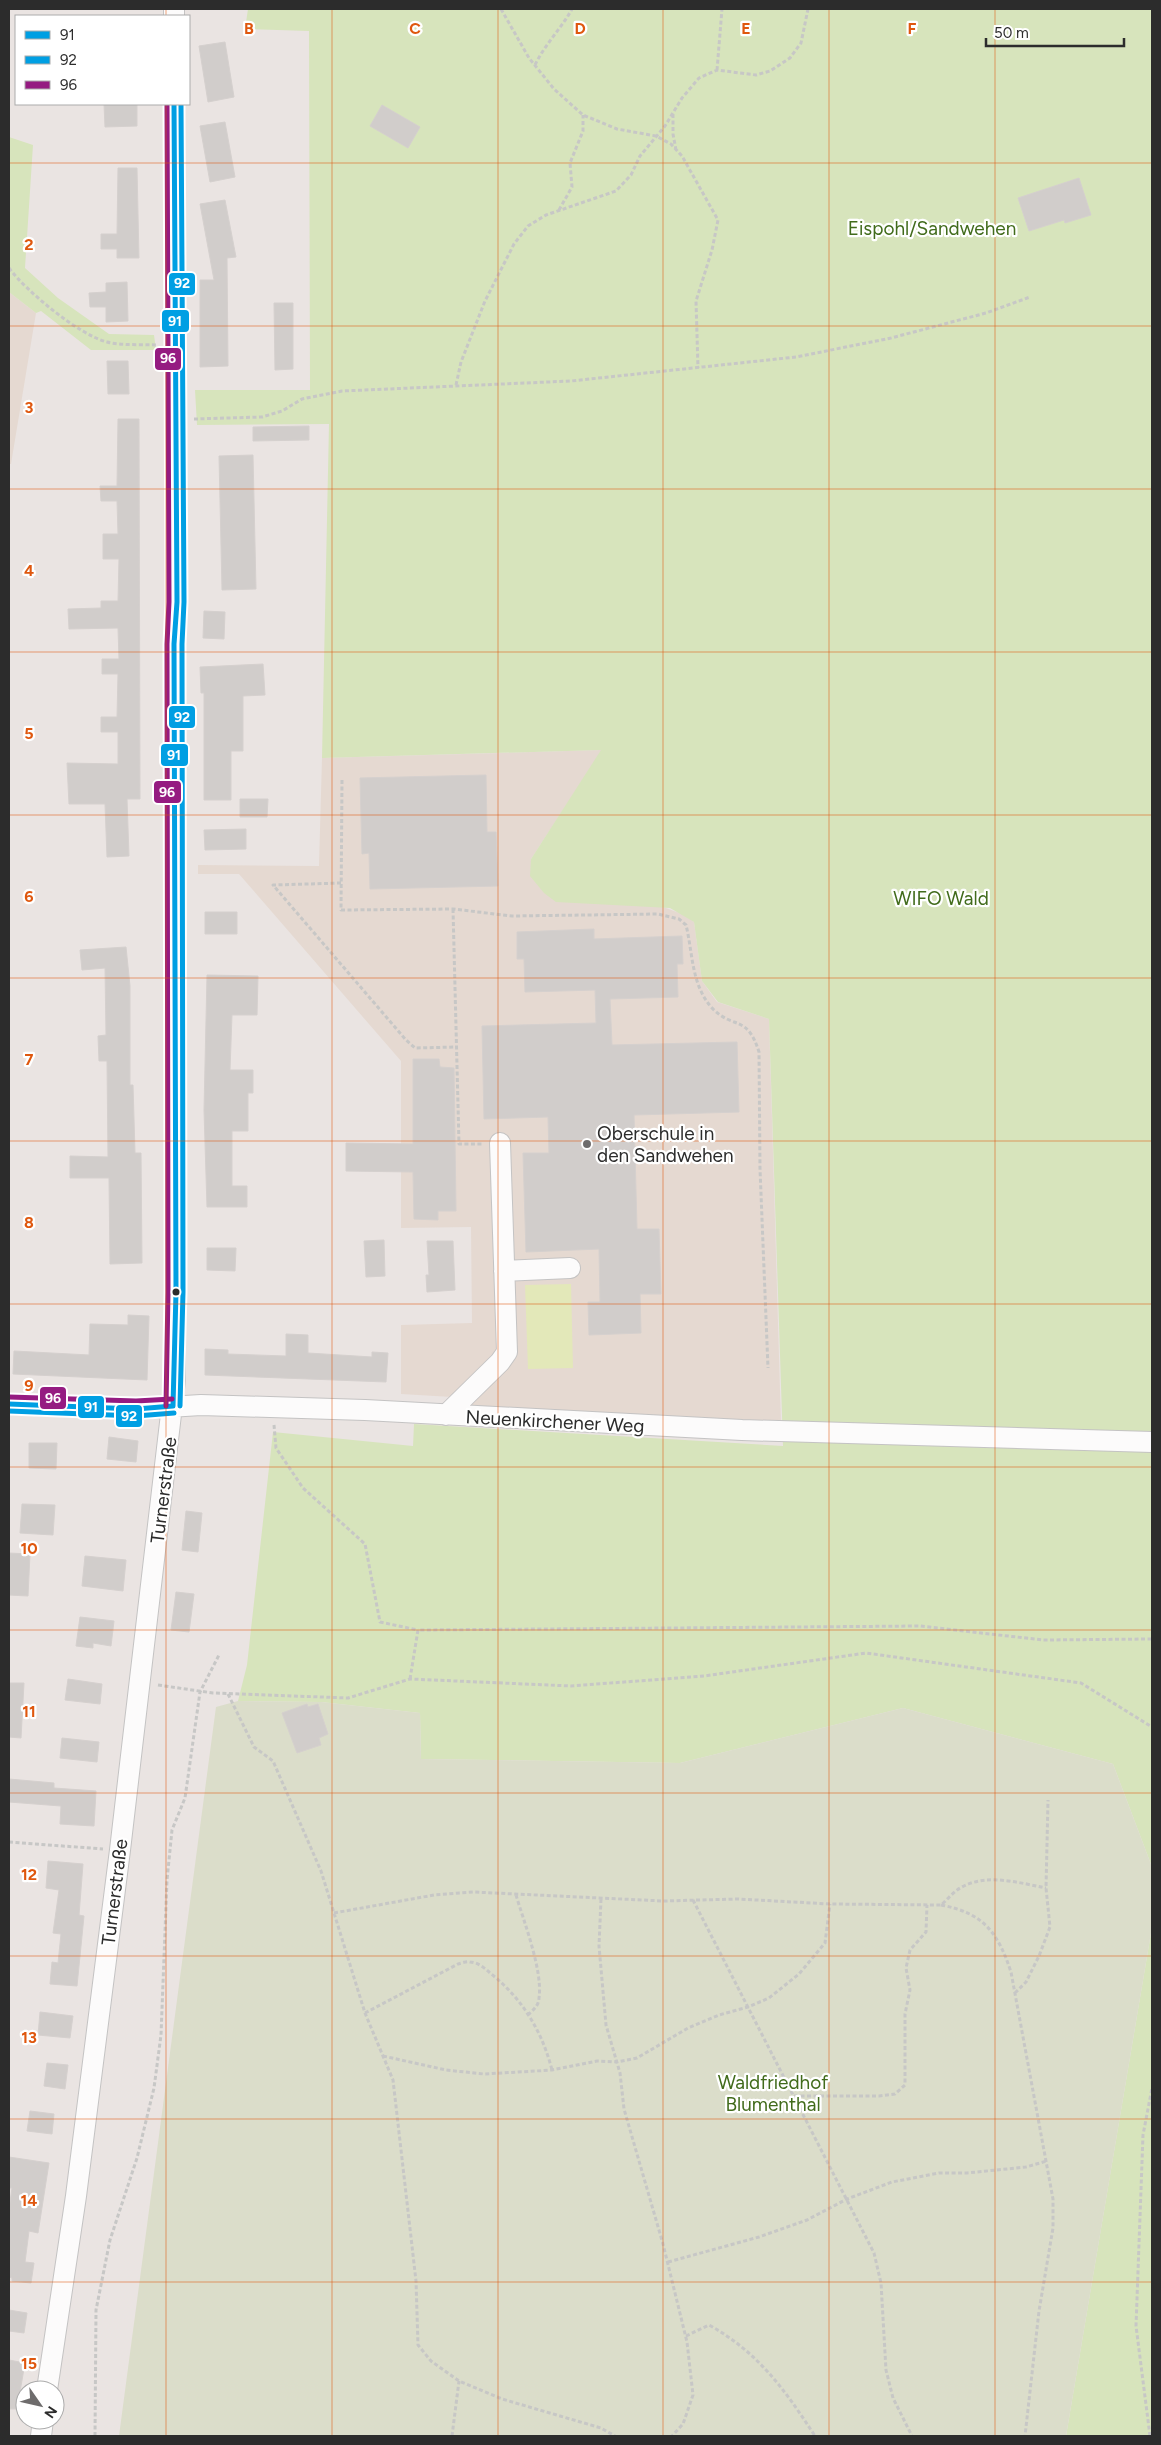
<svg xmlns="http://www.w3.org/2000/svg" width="1161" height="2445" font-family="Figtree,sans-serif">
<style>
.education{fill:#e5d9d1}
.green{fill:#d7e4bc}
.cemetery{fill:#dbddca}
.pitch{fill:#e3e8b9}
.building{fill:#d1cdcb;stroke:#d5d0ce}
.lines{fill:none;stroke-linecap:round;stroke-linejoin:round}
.minor-casing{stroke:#c4c3c3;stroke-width:22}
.path{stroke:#c7c7c6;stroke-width:3;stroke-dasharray:4 2.5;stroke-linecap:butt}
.minor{stroke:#fcfbfb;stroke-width:20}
.bus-1-casing{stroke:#fff;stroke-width:9}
.bus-2-casing{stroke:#fff;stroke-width:9}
.bus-3-casing{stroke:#fff;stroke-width:9}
.bus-1{stroke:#009fe3;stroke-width:5}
.bus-2{stroke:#009fe3;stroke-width:5}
.bus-3{stroke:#951b81;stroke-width:5}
.grid{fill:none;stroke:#df570e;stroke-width:1;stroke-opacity:0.55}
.poi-dot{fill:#6e6c6c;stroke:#fff;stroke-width:2}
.bus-dot{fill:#2c2c2c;stroke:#fff;stroke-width:2}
.labels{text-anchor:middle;stroke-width:4.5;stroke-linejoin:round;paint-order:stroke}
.park-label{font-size:19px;fill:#416b1b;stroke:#fff}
.poi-label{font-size:19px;fill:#2c2c2c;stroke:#fff;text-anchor:start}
.street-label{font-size:19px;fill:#2c2c2c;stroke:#fff}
.grid-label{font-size:16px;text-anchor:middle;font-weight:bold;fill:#df570e;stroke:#fff;stroke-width:4.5;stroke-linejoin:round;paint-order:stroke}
.line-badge{stroke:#fff;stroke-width:2}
.badge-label{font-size:14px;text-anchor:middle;font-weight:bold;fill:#fff}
</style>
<rect width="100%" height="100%" fill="#eae4e2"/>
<!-- education -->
<path class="education" d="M9,292L36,313L11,464H9Z
M602,750L531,859L685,915L694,922L702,981L717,1002L769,1019L781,1424L461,1407L452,1397L401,1394V1325L472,1323L471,1227L401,1228V1061L239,874H198V865L319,866L322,758Z"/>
<!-- green -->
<path class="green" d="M248,9H1152V1867L1113,1764L903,1708L680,1763L421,1759L420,1713L321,1702L238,1701L247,1665L273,1432L413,1446L414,1424L783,1446L769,1019L718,1002L702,981L694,922L670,908L556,902L544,893L530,876L531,859L601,750L322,758L329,424L197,425L195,390H310L309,31L245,29Z
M9,137L33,145L25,268L58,298L109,334L154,335L156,350H91L41,311L36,313L9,292Z
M1152,1927V2436H1066Z"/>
<!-- cemetery -->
<path class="cemetery" d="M238,1701L321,1702L420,1713L421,1759L680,1763L903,1708L1113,1764L1152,1867V1927L1066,2436H119L216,1707Z"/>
<!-- pitch -->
<path class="pitch" d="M571,1284L573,1368L528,1369L525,1285Z"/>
<!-- building -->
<path class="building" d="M225,42L234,97L208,102L199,46Z
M104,104H137V126L105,127Z
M382,105L420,127L408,148L370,126Z
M225,122L235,177L210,182L200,126Z
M118,168H137L139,258H117V249H101V234H117Z
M1079,178L1091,215L1065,223L1064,220L1029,231L1018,198Z
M225,200L236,257L227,258L228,366L200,367V280H214L200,204Z
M127,282L128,321L106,322V307H90L89,293L106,292V283Z
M274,303H293V369L275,370Z
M107,361H128L129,394H108Z
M118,419H139L140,799H127L129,856L107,857L105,804H69L67,763L118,764V732H101V717H117L118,674H102V659H119L118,628L69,629L68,609L101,608V601H118L119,559H103V534H118L117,501H101L100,486H117Z
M309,426V440L253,441V427Z
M253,455L256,589L222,590L219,456Z
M204,611L225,612L224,639L203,638Z
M263,664L265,695L243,696V751H231V800H204V693H201L200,667Z
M486,775L487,832H496L498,886L370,889L369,853L362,854L360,778Z
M240,799H268L267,817H240Z
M246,829V849L205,850L204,830Z
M205,912H237V934H205Z
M594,929V939L682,936L683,964H677L678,997L610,999L612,1045L737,1042L739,1112L634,1115L637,1229H659L661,1294H640L641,1333L589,1335L588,1302H600L599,1249L526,1252L523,1153H549L548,1117L484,1119L482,1026L596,1023L595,990L525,992L524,959H517V932Z
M126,947L130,986V1085H133L135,1153H141L142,1263L110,1264L109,1178H70V1156L108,1157L107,1061H99L98,1036L106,1035L105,968L82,970L80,950Z
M207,975L258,976L257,1015H232L230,1070H253V1093H248V1131H232V1186H247V1207H207L204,1110Z
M413,1059H439L440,1067L454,1068L456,1211H438V1220L414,1219L413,1172L346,1171V1143L413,1144Z
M384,1240L385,1276L366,1277L364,1241Z
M427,1241H453L455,1290L427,1292L426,1275H429Z
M207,1248H236L235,1271L207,1270Z
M128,1315L149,1316L147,1380L13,1374L14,1351L89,1355L90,1324L128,1325Z
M286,1334L308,1335V1353L372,1357V1352L388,1353L386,1382L205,1375V1349L228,1350V1354L286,1356Z
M109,1437L138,1441L136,1462L107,1459Z
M29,1443H57L56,1469L29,1468Z
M22,1504L55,1505L53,1535L20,1533Z
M186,1511L202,1513L198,1552L182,1550Z
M9,1553L30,1554L28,1596L9,1595Z
M85,1556L126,1560L123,1591L82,1586Z
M176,1592L194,1594L189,1632L171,1630Z
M80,1617L114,1621L111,1646L93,1643V1648L76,1646Z
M68,1679L102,1684L100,1704L65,1700Z
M9,1683H24L21,1738L9,1737Z
M307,1704L308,1707L318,1704L328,1734L319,1738L321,1745L297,1753L282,1713Z
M62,1738L99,1742L97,1762L60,1758Z
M9,1779L54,1783V1788L96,1791L94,1826L60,1824L61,1806L9,1802Z
M48,1861L83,1864L79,1915L84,1916L77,1986L50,1984L52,1962L58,1963L61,1934L53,1933L59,1890L46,1888Z
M40,2012L73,2016L70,2038L38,2035Z
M47,2063L68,2065L65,2089L44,2086Z
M30,2111L54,2114L52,2134L27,2131Z
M9,2157L49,2163L38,2233L29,2231L25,2262L34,2263L31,2283L12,2281V2278L9,2277V2209L12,2188H9Z
M9,2310L27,2313L24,2333L9,2331Z
M9,2360L25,2363L17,2409H9Z"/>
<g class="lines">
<!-- minor casing -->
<g class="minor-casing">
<path id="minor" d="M174,9V16
M504,1271L570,1268
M9,1404L136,1409L201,1405L365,1410L742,1430L1152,1442
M446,1415L500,1362L507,1352L500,1143
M47,2390L76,2196L120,1850L175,1380L174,644L177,602L174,104
M41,2436L43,2420"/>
</g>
<!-- path -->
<path class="path" d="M501,9L529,58L554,89L583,115L617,129L656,136L671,144L682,156L718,220L712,250L696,301L698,368
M535,65C545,44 561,29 572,9
M717,70L722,9
M673,114V134L676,150
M559,210L572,187L570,163L583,131V115
M9,268C26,291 79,335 107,342C123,346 142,344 158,345
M456,385L461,362L485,301L514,244L528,226L546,215L616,191L631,175L640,156L665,126L682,98L699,78L717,70L756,75L770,71L790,58L801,43L808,9
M194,419L262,417L282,411L302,399L342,391L571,381L796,357L891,338L986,313L1030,297
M342,780L341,910L453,909L512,916L658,914L679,919L686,925C693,953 691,986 713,1009C734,1030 747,1014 759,1052L760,1169L768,1368
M341,883L273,885L406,1040L415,1048L457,1047
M453,909L459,1144H483
M274,1425L276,1448L303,1488L365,1544L380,1622L418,1630
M410,1679L418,1630L920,1626L1043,1640L1152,1639
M158,1685L213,1693L348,1698L410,1679L571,1686L704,1676L866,1653L1081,1683L1152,1727
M228,1694L254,1747L273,1761L321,1871L365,2013L393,2080L416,2281L418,2345L431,2361L459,2381L502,2399L601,2428L615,2436
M9,1842L103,1849
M516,1895C524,1922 543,1971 539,1998C539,2005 534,2009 529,2014
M601,1899L599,1946L606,2025L620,2073L624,2109L663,2244L687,2342L693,2395L683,2424L672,2436
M693,1900L874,2253L881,2283L886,2370L893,2398L912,2436
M941,1905C984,1913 998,1933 1011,1972L1053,2199V2228L1039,2311L1025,2436
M334,1913L434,1895L473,1892L663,1901L738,1899L830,1904L941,1905C948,1899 954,1891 962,1887C987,1873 1020,1883 1046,1888
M1015,1993L1026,1982L1039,1956L1050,1927L1046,1888L1048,1800
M365,2013L458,1964C462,1963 467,1961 470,1962C477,1962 485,1968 490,1973C522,1998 542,2031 552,2070
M383,2056L446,2070L484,2074L552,2070L597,2061L617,2062L637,2058L688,2028L719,2015L748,2007L769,1998L799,1974L825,1943L830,1904
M794,2096H879L895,2094L905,2085V2014L910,1990L906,1968L910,1950L926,1932L927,1905
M668,2262L759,2237L807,2220L847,2199L892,2182L939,2173H967L1026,2167L1047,2161
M686,2336L709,2325C758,2352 785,2390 815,2436
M95,2436L96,2310L110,2240L137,2158L154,2088L161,2035L167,1880L172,1830L185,1798L200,1692L219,1655
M452,2436L459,2381
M1150,2436L1136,2326L1143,2135L1152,2088"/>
<!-- minor -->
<use href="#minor" class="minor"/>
<!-- bus-1 casing -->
<g class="bus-1-casing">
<path id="bus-1" d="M9,1404L136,1409L173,1406
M173,1406L176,1292L174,644L177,602L174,104"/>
</g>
<!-- bus-2 casing -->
<g class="bus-2-casing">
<path id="bus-2" d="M180,1406L183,1292L182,644L184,602L181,104
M9,1411L136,1416L174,1413"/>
</g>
<!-- bus-3 casing -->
<g class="bus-3-casing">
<path id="bus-3" d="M9,1397L136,1401L172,1399
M166,1406L168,1292L167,644L169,602L167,104"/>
</g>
<!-- bus-1 -->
<use href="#bus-1" class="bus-1"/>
<!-- bus-2 -->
<use href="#bus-2" class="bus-2"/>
<!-- bus-3 -->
<use href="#bus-3" class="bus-3"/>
</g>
<!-- grid -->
<path class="grid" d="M166,9V16M332,9V2436M498,9V2436M663,9V2436M829,9V2436M995,9V2436M166,104V2436M9,163H1152M9,326H1152M9,489H1152M9,652H1152M9,815H1152M9,978H1152M9,1141H1152M9,1304H1152M9,1467H1152M9,1630H1152M9,1793H1152M9,1956H1152M9,2119H1152M9,2282H1152"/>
<!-- markers -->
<circle class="poi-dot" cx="587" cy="1144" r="5"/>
<circle class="bus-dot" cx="176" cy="1292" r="4.5"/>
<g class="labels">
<!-- park labels -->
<g class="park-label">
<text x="932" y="235">Eispohl/Sandwehen</text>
<text x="941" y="905">WIFO Wald</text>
<text x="773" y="2089">Waldfriedhof<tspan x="773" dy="22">Blumenthal</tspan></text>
</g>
<!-- poi labels -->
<g class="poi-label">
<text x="597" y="1140">Oberschule in<tspan x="597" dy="22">den Sandwehen</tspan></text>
</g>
<!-- street labels -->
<g class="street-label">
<text transform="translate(555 1421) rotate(3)" y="7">Neuenkirchener Weg</text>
<text transform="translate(163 1490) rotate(-83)" y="7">Turnerstraße</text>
<text transform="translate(114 1892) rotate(-83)" y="7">Turnerstraße</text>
</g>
</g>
<g class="grid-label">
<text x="249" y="34">B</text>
<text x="415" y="34">C</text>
<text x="580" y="34">D</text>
<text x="746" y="34">E</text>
<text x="912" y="34">F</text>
<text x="29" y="250">2</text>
<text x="29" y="413">3</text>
<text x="29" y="576">4</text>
<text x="29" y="739">5</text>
<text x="29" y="902">6</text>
<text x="29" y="1065">7</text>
<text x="29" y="1228">8</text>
<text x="29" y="1391">9</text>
<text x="29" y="1554">10</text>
<text x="29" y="1717">11</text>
<text x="29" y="1880">12</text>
<text x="29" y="2043">13</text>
<text x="29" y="2206">14</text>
<text x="29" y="2369">15</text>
</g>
<g class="line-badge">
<rect x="168" y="272" width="28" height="24" rx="5" fill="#009fe3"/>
<rect x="161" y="309" width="29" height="24" rx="5" fill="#009fe3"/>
<rect x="154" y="347" width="28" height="24" rx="5" fill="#951b81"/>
<rect x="168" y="705" width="28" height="24" rx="5" fill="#009fe3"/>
<rect x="160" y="743" width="29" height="24" rx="5" fill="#009fe3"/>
<rect x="153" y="780" width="29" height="24" rx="5" fill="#951b81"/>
<rect x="39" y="1386" width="28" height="24" rx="5" fill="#951b81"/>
<rect x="77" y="1395" width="28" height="24" rx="5" fill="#009fe3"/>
<rect x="115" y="1404" width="28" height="24" rx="5" fill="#009fe3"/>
</g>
<g class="badge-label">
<text x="182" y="288">92</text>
<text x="175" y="326">91</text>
<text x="168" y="363">96</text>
<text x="182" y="722">92</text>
<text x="174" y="760">91</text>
<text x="167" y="797">96</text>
<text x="53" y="1403">96</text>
<text x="91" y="1412">91</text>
<text x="129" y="1421">92</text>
</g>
<!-- border -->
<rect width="1161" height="2445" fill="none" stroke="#2c2c2c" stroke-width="20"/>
<!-- legend -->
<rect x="15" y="15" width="175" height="90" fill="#ffffff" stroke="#ababab"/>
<rect x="25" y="31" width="25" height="8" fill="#009fe3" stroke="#ababab"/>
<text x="60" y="40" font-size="15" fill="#2c2c2c">91</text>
<rect x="25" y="56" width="25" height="8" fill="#009fe3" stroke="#ababab"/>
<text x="60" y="65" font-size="15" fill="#2c2c2c">92</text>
<rect x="25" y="81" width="25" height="8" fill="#951b81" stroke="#ababab"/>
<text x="60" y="90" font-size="15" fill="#2c2c2c">96</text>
<!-- north arrow -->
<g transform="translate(40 2405) rotate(124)"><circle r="24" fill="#ffffff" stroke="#ababab"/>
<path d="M0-4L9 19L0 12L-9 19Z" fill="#6e6c6c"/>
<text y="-8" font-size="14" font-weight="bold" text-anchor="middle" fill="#2c2c2c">N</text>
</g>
<!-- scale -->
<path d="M986 38v8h138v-8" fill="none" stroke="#2c2c2c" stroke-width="2.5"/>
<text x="994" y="38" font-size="15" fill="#2c2c2c" stroke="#ffffff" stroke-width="4" paint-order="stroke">50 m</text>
</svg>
